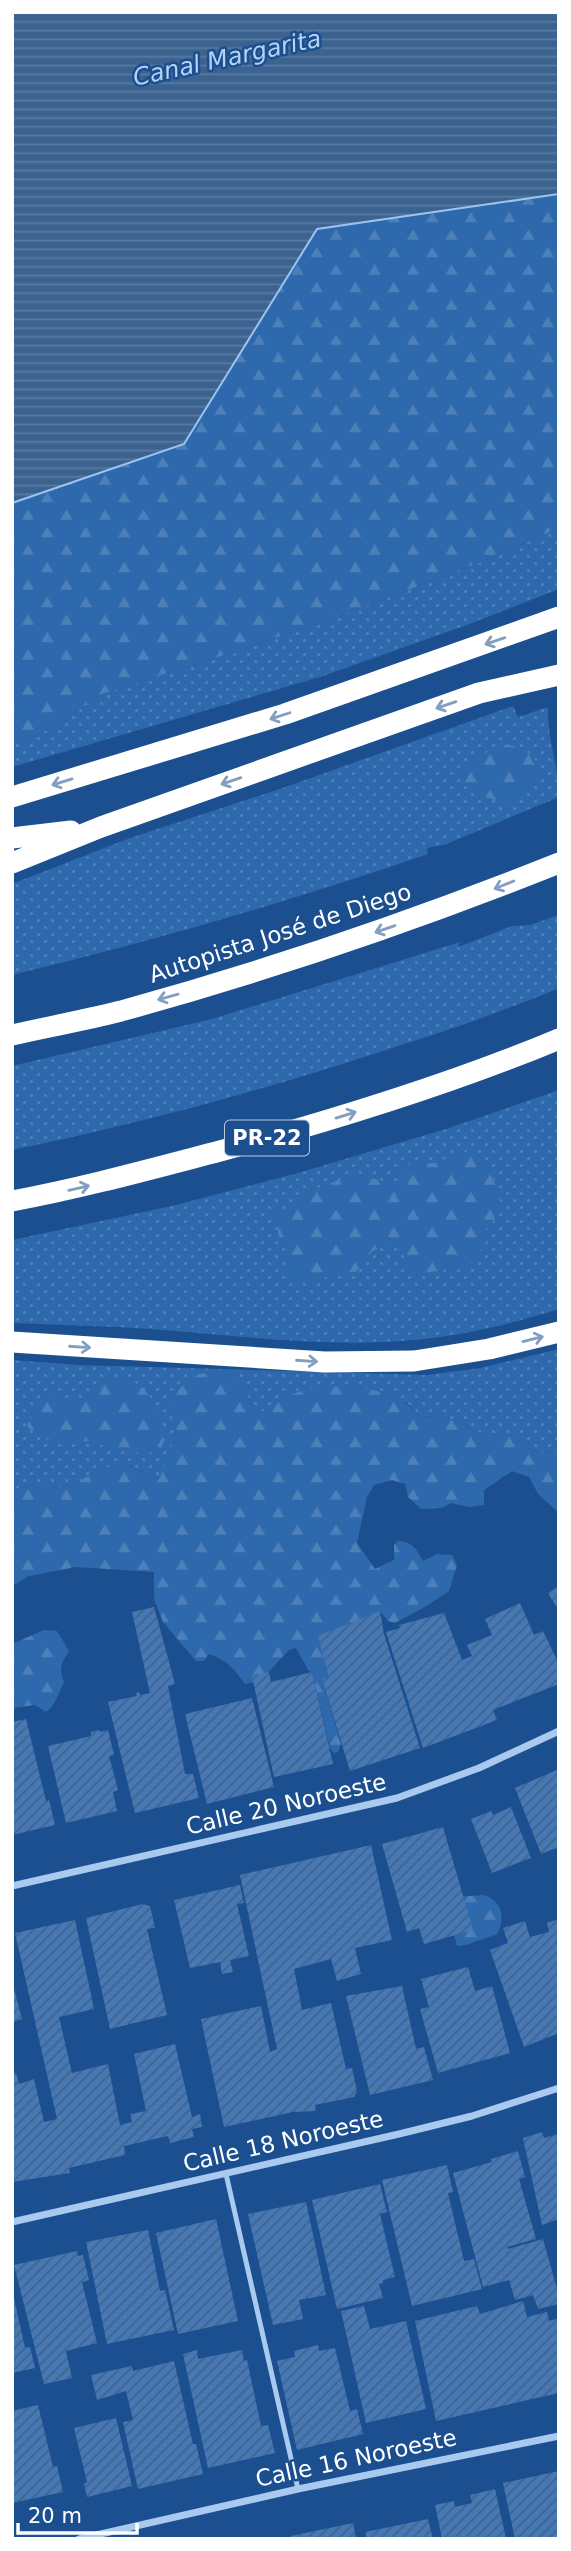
<svg xmlns="http://www.w3.org/2000/svg" width="571" height="2551" font-family="'DejaVu Sans',sans-serif">
<style>
.grass{fill:url(#grass-dots)}
.forest{fill:url(#forest-firs)}
.water{fill:url(#water-rules);stroke:#9cc4f0;stroke-width:2}
.building{fill:url(#building-hatch)}
.lines{fill:none;stroke-linecap:round;stroke-linejoin:round}
.service{stroke:#a9c9ee;stroke-width:5}
.minor{stroke:#a9c9ee;stroke-width:7}
.motorway{stroke:#fff;stroke-width:21}
.oneway{stroke:#829ec1}
.labels{text-anchor:middle;stroke-width:5;stroke-linejoin:round;paint-order:stroke}
.shield{fill:#1b4f8f;stroke:#bbcadd;stroke-width:2}
.shield-label{font-size:21px;font-weight:bold;fill:#fff}
.street-label{font-size:23px;fill:#fff;stroke:#1b4f8f}
.water-label{font-size:24px;font-style:italic;fill:#b5d3f5;stroke:#1b4f8f}
</style>
<defs>
<pattern id="grass-dots" width="8" height="8" patternUnits="userSpaceOnUse" patternTransform="scale(1.75)"><rect width="8" height="8" fill="#2e69ad"/><path d="M2 2h.1M6 6h.1" fill="none" stroke="#4d80b9" stroke-width="1.8" stroke-linecap="round"/></pattern>
<pattern id="forest-firs" width="22" height="20" patternUnits="userSpaceOnUse" patternTransform="scale(1.75)"><rect width="22" height="20" fill="#2e69ad"/><path d="M5 1l3.5 6h-7zM16 11l3.5 6h-7z" fill="#4d80b9"/></pattern>
<pattern id="water-rules" width="6" height="5" patternUnits="userSpaceOnUse" patternTransform="scale(1.75)"><rect width="6" height="5" fill="#3c6290"/><path d="M0 2.5h6" fill="none" stroke="#597aa1"/></pattern>
<pattern id="building-hatch" width="6" height="6" patternUnits="userSpaceOnUse" patternTransform="scale(1.75)"><rect width="6" height="6" fill="#4478b7"/><path d="M-1 1l2-2M0 6l6-6M5 7l2-2" fill="none" stroke="#486282"/></pattern>
</defs>
<rect width="100%" height="100%" fill="#1b4f8f"/>
<!-- grass -->
<path class="grass" d="M559,528V589L467,625L320,677L12,767V746L63,722L99,695L258,644L369,605L486,560Z
M513,706L518,717L548,707C547,739 559,767 559,797L444,845L427,848L428,854C292,901 153,941 12,975V884L130,838L277,790Z
M559,915V988C502,1012 443,1032 383,1051C261,1091 138,1124 12,1150V1066L212,1019L460,942L458,947L512,926L530,925Z
M559,1090V1309C514,1323 470,1334 423,1339C334,1349 241,1336 151,1329C105,1326 59,1325 12,1323V1240L176,1205L298,1173L449,1128Z
M559,1349V1452C540,1454 525,1451 513,1436L481,1433L445,1417L420,1416L407,1403L364,1389L282,1400L267,1414L251,1404L244,1388L178,1390C166,1413 175,1407 175,1429C174,1445 167,1464 159,1479C146,1476 138,1466 123,1465C102,1464 83,1483 61,1487C42,1490 31,1482 12,1491V1360L79,1365L427,1375L480,1368Z"/>
<!-- forest -->
<path class="forest" d="M559,194V528L486,560L369,605L258,644L99,695L63,722L12,746V503L184,444L317,229Z
M502,745C522,745 536,754 541,773L520,797L505,804C488,796 469,795 460,776L484,754Z
M460,1151L472,1153L486,1162L496,1186L500,1201L494,1220L486,1230V1241L473,1262L462,1268L411,1274L402,1251L390,1243L371,1252L366,1264L355,1272L316,1279L286,1280L285,1265L290,1254L280,1241L274,1213L284,1209L301,1194L355,1174L390,1183L403,1180L401,1173C411,1159 419,1165 433,1163C442,1162 452,1155 460,1151Z
M213,1371L232,1374L244,1388L251,1404L267,1414C272,1409 277,1403 283,1399C312,1381 381,1383 408,1405C413,1408 416,1413 420,1416L445,1417L481,1433L513,1436C525,1451 540,1454 559,1452V1513L538,1494L529,1477L512,1471L484,1490V1505L469,1507L451,1503L442,1508L421,1509L408,1497L405,1484L392,1480L374,1485L367,1497L357,1543L375,1569L394,1560V1545L398,1541C412,1541 417,1550 423,1561L437,1554L452,1555L457,1565L449,1591L425,1607L395,1623L388,1621L380,1611L329,1677L322,1680L341,1744L338,1752L334,1753L330,1748L312,1672L308,1670L296,1648L289,1650L260,1681L245,1684C236,1671 226,1659 209,1654L204,1661H196L163,1622L154,1599V1572L76,1567L29,1576L12,1586V1491C31,1482 42,1490 61,1487C83,1483 102,1464 123,1465C137,1466 146,1476 159,1479L169,1454L175,1433L170,1405L178,1390L193,1376Z
M118,1378C150,1380 156,1409 167,1435L159,1452L130,1453L87,1441L64,1443L40,1438L27,1426L39,1399L58,1394L68,1399L85,1400L97,1385Z
M44,1630L57,1631L69,1651C62,1662 58,1669 64,1682C58,1694 56,1705 46,1712L35,1705L12,1708V1644Z
M484,1895C502,1901 506,1918 497,1934L466,1945L457,1946L453,1930L456,1897Z"/>
<!-- water -->
<path class="water" d="M12,12H559V194L317,229L184,444L12,503Z"/>
<!-- building -->
<path class="building" d="M559,1586V1611L548,1593Z
M520,1603L534,1635L543,1631L559,1664V1684L493,1710L497,1720L423,1748L386,1632L400,1628L399,1625L444,1613L462,1660L472,1656L467,1645L492,1635L485,1619Z
M154,1607L175,1684L168,1686L185,1774H193L199,1798L135,1813L108,1702L137,1696L136,1693L139,1692L140,1695L150,1693L132,1612Z
M380,1611L384,1634L420,1748L350,1771L322,1679L329,1677L318,1636Z
M269,1672L271,1682L312,1672L333,1764L274,1777L252,1676Z
M252,1698L274,1787L207,1804L185,1714Z
M26,1719L46,1801L49,1800L55,1825L12,1835V1722Z
M99,1730L100,1732L108,1730L114,1755L109,1756L118,1790L113,1792L117,1811L66,1823L48,1746L91,1736V1732Z
M559,1769V1855L556,1848L541,1854L515,1788Z
M511,1807L531,1858L492,1873L471,1819L491,1811L493,1815Z
M443,1827L473,1930L424,1944L419,1928L407,1932L382,1844Z
M371,1845L392,1940L355,1948L361,1974L337,1981L331,1959L294,1969L302,2010L331,2003L346,2069L352,2068L357,2091L354,2097L315,2105L316,2111L293,2112L224,2127L201,2019L261,2006L270,2052L277,2049L240,1875Z
M240,1885L244,1903L237,1904L249,1956L230,1960L233,1972L222,1974L220,1962L190,1968L174,1900Z
M143,1904L150,1906L155,1928L147,1929L167,2015L110,2029L86,1918Z
M559,1919V2033L524,2047L490,1950L508,1943L503,1928L525,1921L530,1937L549,1932L547,1923Z
M75,1920L94,2009L59,2017L72,2073L108,2064L120,2125L132,2122L130,2114L146,2111L134,2054L175,2044L192,2117L200,2114L202,2127L192,2129L194,2137L170,2143L168,2136L124,2146L125,2155L69,2168L70,2173L12,2182V2074L16,2073L19,2084L34,2079L44,2122L57,2119L15,1933Z
M468,1967L475,1991L492,1986L510,2053L438,2073L420,2009L429,2007L421,1979Z
M12,1981L22,2019L12,2022Z
M402,1986L416,2049L424,2047L433,2080L370,2095L346,1996Z
M542,2132L544,2138L559,2134V2219L542,2225L523,2138Z
M518,2151L525,2177L519,2179L536,2239L507,2247L508,2249L543,2239L559,2296V2304L538,2309L533,2295L515,2300L509,2280L483,2287L453,2173L492,2162L491,2159Z
M447,2165L453,2192L448,2193L464,2261L474,2259L482,2289L412,2306L382,2180Z
M380,2184L387,2212L380,2214L395,2277L383,2280V2283L379,2284L383,2298L337,2309L312,2200Z
M306,2202L326,2295L299,2300L303,2319L273,2325L248,2214Z
M216,2219L238,2321L178,2334L156,2233Z
M148,2230L160,2291L165,2290L174,2330L107,2344L86,2242Z
M77,2251L78,2256L83,2255L89,2280L82,2282L97,2343L66,2351L72,2378L44,2384L14,2265Z
M12,2289L25,2348L30,2347L35,2368L12,2373Z
M523,2301L527,2317L547,2312L549,2321L559,2318V2393L436,2421L415,2321L477,2306L480,2314Z
M364,2306L370,2329L406,2321L426,2409L366,2423L341,2311Z
M318,2345L319,2351L335,2348L350,2411L357,2409L363,2434L297,2450L277,2361L295,2357L294,2351Z
M197,2350L198,2359L242,2350L244,2361L247,2360L261,2426L268,2425L275,2453L208,2468L183,2354Z
M174,2361L193,2444H196L203,2474L138,2489L123,2422L133,2420L126,2391L97,2400L91,2375L132,2366L133,2371Z
M38,2405L53,2467L57,2466L63,2492L12,2503V2411Z
M116,2418L132,2486L87,2497L84,2484L87,2482L74,2428Z
M559,2471V2539H515L503,2483Z
M495,2489L506,2539H442L435,2505L454,2501L455,2507L472,2503L470,2495Z
M428,2519L433,2539H367L365,2532Z
M353,2523L356,2539H292L291,2536Z"/>
<g class="lines">
<!-- service -->
<path class="service" d="M226,2174L298,2489"/>
<!-- minor -->
<path class="minor" d="M12,1886L397,1798L479,1768L559,1731
M12,2222L399,2134L472,2116L559,2088
M79,2539L298,2489L559,2436"/>
<!-- motorway -->
<path class="motorway" d="M12,797L285,714L559,617
M12,838L71,831
M12,863L101,827L479,693L559,675
M12,1035C48,1027 85,1020 121,1011C270,970 416,920 559,863
M12,1201C82,1188 151,1169 220,1151C334,1120 449,1085 559,1039
M12,1342L325,1362L414,1361L489,1349L559,1332"/>
</g>
<!-- one-way arrows -->
<defs><path id="oneway-shaft" d="M-6 0H5M1.5-3L5.5 0L1.5 3" fill="none" stroke-width="1.6" stroke-linecap="round" stroke-linejoin="round" transform="scale(1.75)"/></defs>
<g class="oneway">
<use href="#oneway-shaft" transform="translate(495 641) rotate(161)"/>
<use href="#oneway-shaft" transform="translate(446 705) rotate(161)"/>
<use href="#oneway-shaft" transform="translate(280 716) rotate(162)"/>
<use href="#oneway-shaft" transform="translate(231 781) rotate(161)"/>
<use href="#oneway-shaft" transform="translate(62 782) rotate(163)"/>
<use href="#oneway-shaft" transform="translate(504 885) rotate(158)"/>
<use href="#oneway-shaft" transform="translate(385 929) rotate(161)"/>
<use href="#oneway-shaft" transform="translate(168 997) rotate(164)"/>
<use href="#oneway-shaft" transform="translate(346 1115) rotate(-17)"/>
<use href="#oneway-shaft" transform="translate(79 1188) rotate(-13)"/>
<use href="#oneway-shaft" transform="translate(533 1339) rotate(-14)"/>
<use href="#oneway-shaft" transform="translate(80 1347) rotate(4)"/>
<use href="#oneway-shaft" transform="translate(307 1361) rotate(4)"/>
</g>
<g class="labels">
<!-- shield labels -->
<rect class="shield" x="225" y="1120.5" width="84" height="35" rx="5"/>
<g class="shield-label">
<text x="267" y="1145">PR-22</text>
</g>
<!-- street labels -->
<g class="street-label">
<text transform="translate(280 933) rotate(-18)" y="8">Autopista José de Diego</text>
<text transform="translate(286 1804) rotate(-13)" y="8">Calle 20 Noroeste</text>
<text transform="translate(283 2141) rotate(-13)" y="8">Calle 18 Noroeste</text>
<text transform="translate(356 2458) rotate(-12)" y="8">Calle 16 Noroeste</text>
</g>
<!-- water labels -->
<g class="water-label">
<text transform="translate(227 58) rotate(-12)" y="8">Canal Margarita</text>
</g>
</g>
<!-- border -->
<rect width="571" height="2551" fill="none" stroke="#ffffff" stroke-width="28"/>
<!-- scale -->
<path d="M18 2523v10h119v-10" fill="none" stroke="#ffffff" stroke-width="3.5"/>
<text x="28" y="2523" font-size="21" fill="#ffffff" stroke="#1b4f8f" stroke-width="5" paint-order="stroke">20 m</text>
</svg>
